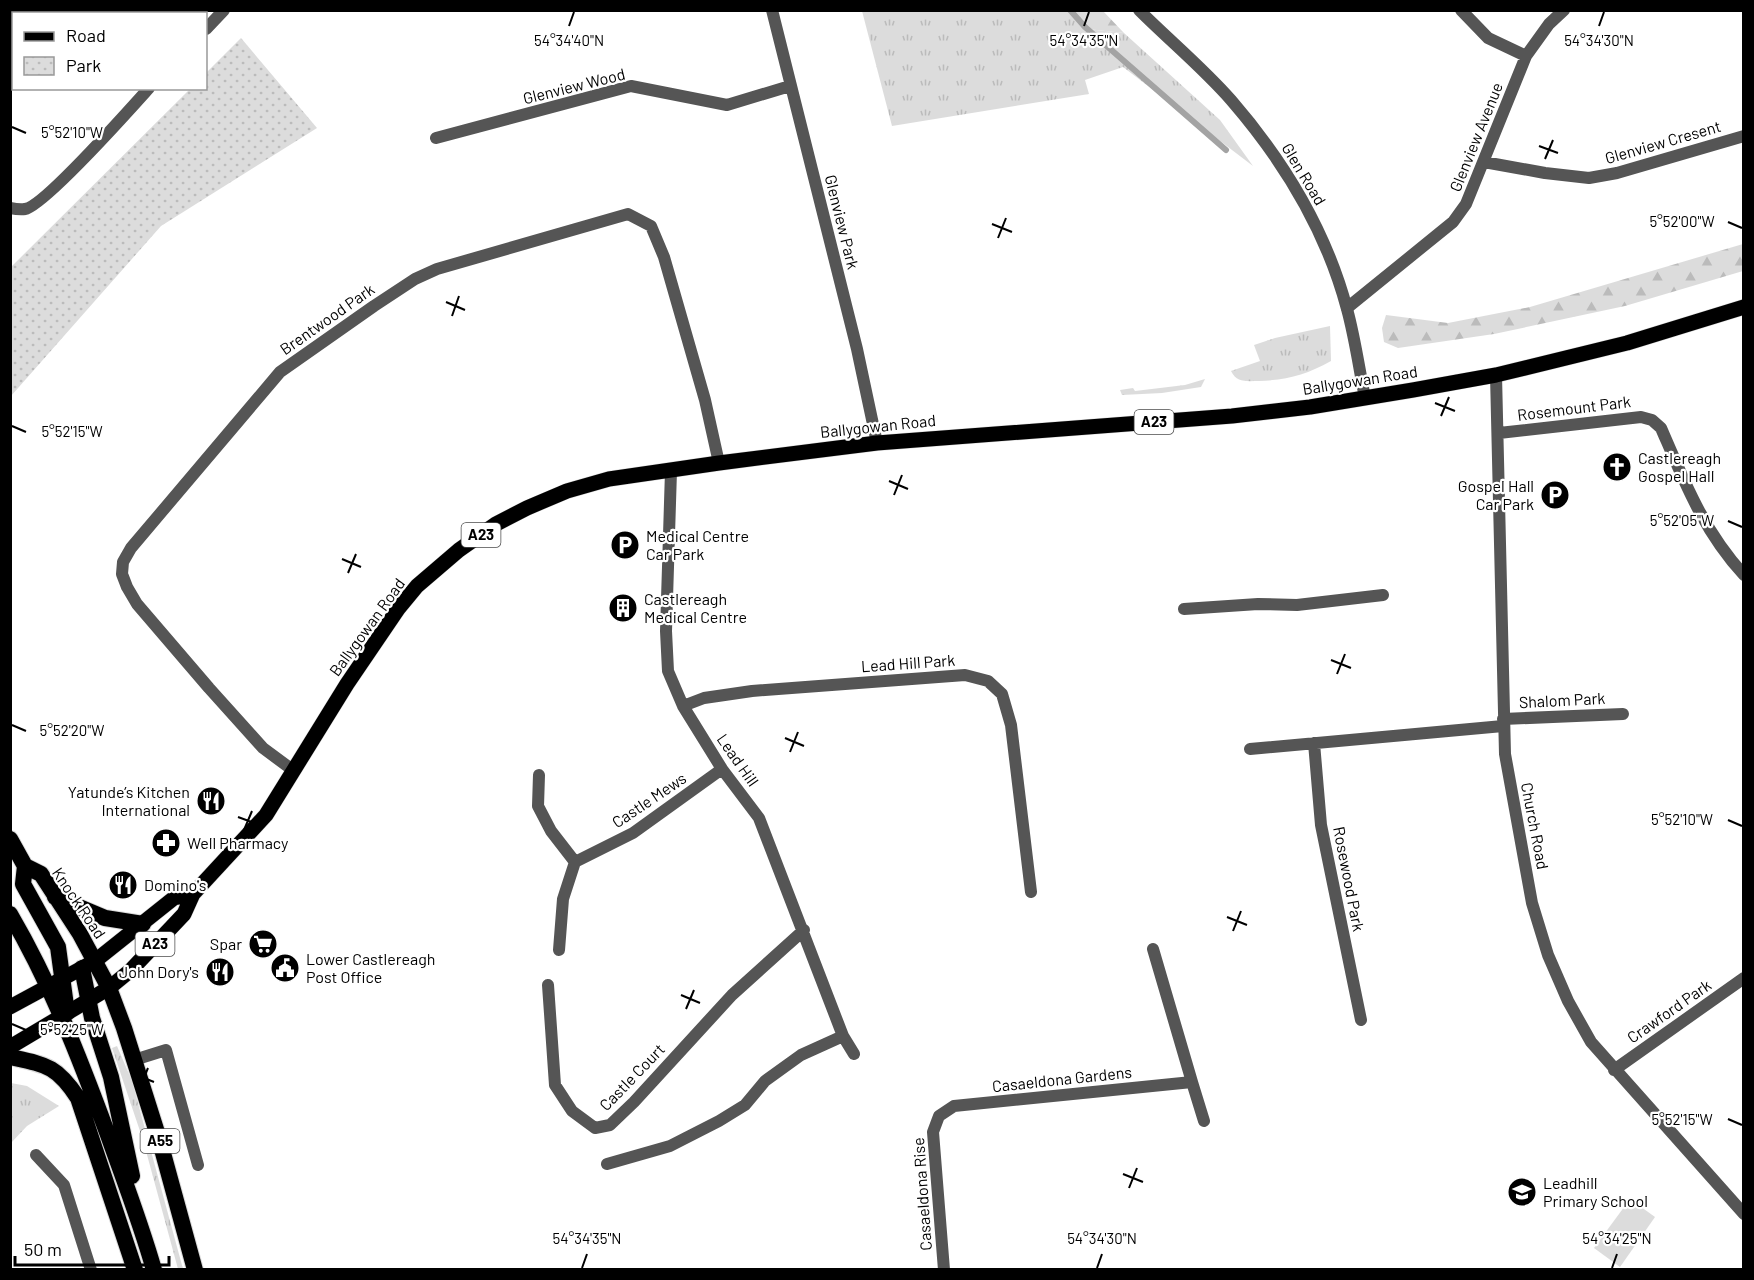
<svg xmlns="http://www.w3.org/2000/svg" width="1754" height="1280" font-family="Barlow,sans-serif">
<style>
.grass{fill:url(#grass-tufts)}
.forest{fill:url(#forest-firs)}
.park{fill:url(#park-dots)}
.garden{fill:#dcdcdc}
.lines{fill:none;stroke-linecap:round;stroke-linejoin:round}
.stream{stroke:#a3a3a3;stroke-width:6}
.primary-casing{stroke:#dbdbdb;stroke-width:16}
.trunk-casing{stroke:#dbdbdb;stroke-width:18}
.minor{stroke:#555;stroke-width:12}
.tertiary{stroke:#555;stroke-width:12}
.primary{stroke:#000;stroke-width:15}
.trunk{stroke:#000;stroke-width:16}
.ticks{fill:none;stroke:#000;stroke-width:2}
.labels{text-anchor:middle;stroke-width:4.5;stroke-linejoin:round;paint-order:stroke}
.shield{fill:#fff;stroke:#4c4c4c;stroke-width:1.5}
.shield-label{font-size:15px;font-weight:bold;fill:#000}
.street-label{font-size:16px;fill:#000;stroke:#fff}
.poi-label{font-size:16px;fill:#000;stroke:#fff;text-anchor:start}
.ticks-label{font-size:15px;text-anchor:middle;fill:#000;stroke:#fff;stroke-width:4.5;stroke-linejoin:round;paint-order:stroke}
</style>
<defs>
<pattern id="grass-tufts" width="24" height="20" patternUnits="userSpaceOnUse" patternTransform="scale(1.5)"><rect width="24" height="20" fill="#dcdcdc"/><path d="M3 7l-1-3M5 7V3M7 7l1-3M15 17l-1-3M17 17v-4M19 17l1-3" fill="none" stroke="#bbb"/></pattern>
<pattern id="forest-firs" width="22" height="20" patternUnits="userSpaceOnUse" patternTransform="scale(1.5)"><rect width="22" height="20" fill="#dcdcdc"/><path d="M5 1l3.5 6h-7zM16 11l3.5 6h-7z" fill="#bbb"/></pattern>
<pattern id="park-dots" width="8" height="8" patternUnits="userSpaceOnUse" patternTransform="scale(1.5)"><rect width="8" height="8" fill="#dcdcdc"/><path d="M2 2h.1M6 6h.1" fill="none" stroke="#bbb" stroke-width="1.8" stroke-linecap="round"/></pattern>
</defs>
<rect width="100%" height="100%" fill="#fff"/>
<!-- grass -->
<path class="grass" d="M862,11H1070L1087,29L1124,33L1220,120L1253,166L1123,67L1085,80L1089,94L892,126Z
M1330,326L1331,361C1306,375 1287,380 1259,381C1246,381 1237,383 1231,371L1260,361L1254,345L1275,338Z
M1205,379L1201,387L1162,393L1122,395L1120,390L1133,388L1135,391L1185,385Z
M117,1046L132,1081L183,1269H178L143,1140L112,1048Z
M11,1083L27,1086L59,1106L27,1126L11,1143Z"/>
<!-- forest -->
<path class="forest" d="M1069,11H1103L1124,33L1087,29Z
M1743,244V271L1625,306L1494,334L1398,348L1384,342L1382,328L1386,315L1448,323L1530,307Z"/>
<!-- park -->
<path class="park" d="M241,38L317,128L161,226L11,396V267L190,89L206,88V73Z"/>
<!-- garden -->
<path class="garden" d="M1630,1199L1655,1217L1620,1267L1594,1248Z"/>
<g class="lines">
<!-- stream -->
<path class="stream" d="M1070,10L1085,27L1226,150"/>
<!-- primary casing -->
<g class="primary-casing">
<path id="primary" d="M10,1007L95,961L174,898L193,894
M10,1047L109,988L131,970L184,914L193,894L266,815L347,684L398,609L417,586L459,550L496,524L527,508L567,491L609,479L719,463L877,443L1232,416L1310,407L1413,390L1496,375L1627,343L1744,307"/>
</g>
<!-- trunk casing -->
<g class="trunk-casing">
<path id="trunk" d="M10,839L25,866L41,874L80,934L109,988L124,1028L160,1142L195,1270
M25,866L23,884L58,947L67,1013
M55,897L105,918L143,924
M10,914C51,984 80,1059 108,1135C124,1180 141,1224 154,1270
M82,968L92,1018L111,1077L132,1176
M10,1057C47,1065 57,1066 78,1098L135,1270"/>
</g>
<!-- minor -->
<path class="minor" d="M772,10L857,349L877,443
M1461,10L1488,38L1526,56
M206,29L224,10
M436,138L631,86L727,105L790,86
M1484,162L1545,173L1589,178L1617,173L1744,136
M10,208C15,209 20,210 25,209C44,206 131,108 149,88
M1347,308L1453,222L1466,204L1526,56L1549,24L1564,10
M1496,375L1505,754L1532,903L1548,955L1568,1001L1591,1042L1744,1214
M1499,433L1641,417L1652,420L1661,428C1684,481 1704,532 1744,575
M671,471L666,631L668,671L683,706L722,769L759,818L843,1036L854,1054
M1184,609L1258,604L1297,605L1383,595
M683,706L704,698L752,691L965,675L988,681L1002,694L1011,725L1031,892
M1503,719L1623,714
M1314,743L1321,825L1361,1020
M1250,749L1503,726
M294,771L263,748L209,688L137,604L127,587L122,574L123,562L131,548L280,372L374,306L415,279L437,269L628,214L651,226L664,257L705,400L719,463
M539,775L538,806L551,831L575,862
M559,950L563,899L575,862L633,833L722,769
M548,985L555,1085L572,1111L595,1128L610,1125L634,1102L732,995L804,930
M134,1060L166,1050L198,1165
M1614,1070L1744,978
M1192,1082L1204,1121
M36,1155L64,1185L91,1270
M607,1164L670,1146L719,1121L745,1105L765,1081L801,1055L843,1036
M944,1270L933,1132L939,1116L954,1106L1192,1082L1153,949"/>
<!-- tertiary -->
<path class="tertiary" d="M1139,10C1169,40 1203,68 1231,100C1283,160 1326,230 1347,309C1355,338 1359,368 1365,398"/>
<!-- primary -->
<use href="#primary" class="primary"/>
<!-- trunk -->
<use href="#trunk" class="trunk"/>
</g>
<!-- ticks -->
<path class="ticks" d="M569,26L574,12M1084,26L1089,12M1599,26L1604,12M12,127L26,133M1539,146L1558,153M1545,159L1553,140M1728,222L1742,228M992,224L1012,232M998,238L1006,218M446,302L465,310M452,316L459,296M1435,403L1455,411M1441,416L1449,397M12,426L26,432M889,481L908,489M894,495L902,475M1728,521L1742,527M342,559L361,567M348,573L356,554M1331,660L1351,668M1337,674L1345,654M12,725L26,731M785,738L804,746M790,752L798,732M238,817L257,824M1728,820L1742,826M244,830L252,811M1227,917L1247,925M1233,931L1241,911M681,995L700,1003M686,1009L694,990M12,1024L26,1030M134,1074L154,1082M140,1087L148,1068M1728,1119L1742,1125M1123,1174L1143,1182M1129,1188L1137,1168M582,1268L587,1254M1097,1268L1102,1254M1612,1268L1617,1254"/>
<!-- icons -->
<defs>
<g id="church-disc" transform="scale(1.5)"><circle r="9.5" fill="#000" stroke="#fff"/><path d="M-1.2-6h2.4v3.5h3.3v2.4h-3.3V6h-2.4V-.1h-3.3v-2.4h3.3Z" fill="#fff"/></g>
<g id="parking-disc" transform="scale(1.5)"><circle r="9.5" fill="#000" stroke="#fff"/><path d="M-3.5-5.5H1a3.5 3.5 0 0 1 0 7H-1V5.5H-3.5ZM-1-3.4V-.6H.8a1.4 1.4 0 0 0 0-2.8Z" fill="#fff"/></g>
<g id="building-disc" transform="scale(1.5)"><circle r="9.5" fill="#000" stroke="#fff"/><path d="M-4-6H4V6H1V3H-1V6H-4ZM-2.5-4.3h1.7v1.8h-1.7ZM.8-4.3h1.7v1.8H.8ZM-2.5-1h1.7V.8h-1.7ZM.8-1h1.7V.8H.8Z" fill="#fff"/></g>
<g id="restaurant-disc" transform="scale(1.5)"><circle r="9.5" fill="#000" stroke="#fff"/><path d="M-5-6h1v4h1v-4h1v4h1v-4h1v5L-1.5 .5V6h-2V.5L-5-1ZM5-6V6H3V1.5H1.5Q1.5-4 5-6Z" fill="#fff"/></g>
<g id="pharmacy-disc" transform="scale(1.5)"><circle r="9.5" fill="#000" stroke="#fff"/><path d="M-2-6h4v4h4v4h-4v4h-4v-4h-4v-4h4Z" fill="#fff"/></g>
<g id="supermarket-disc" transform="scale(1.5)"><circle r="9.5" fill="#000" stroke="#fff"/><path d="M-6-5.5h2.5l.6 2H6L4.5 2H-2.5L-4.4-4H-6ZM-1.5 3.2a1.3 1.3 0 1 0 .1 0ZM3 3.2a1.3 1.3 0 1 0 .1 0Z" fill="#fff"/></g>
<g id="civic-disc" transform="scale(1.5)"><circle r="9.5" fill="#000" stroke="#fff"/><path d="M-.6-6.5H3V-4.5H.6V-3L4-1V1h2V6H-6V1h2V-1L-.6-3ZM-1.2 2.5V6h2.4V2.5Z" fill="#fff"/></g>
<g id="school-disc" transform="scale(1.5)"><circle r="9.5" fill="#000" stroke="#fff"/><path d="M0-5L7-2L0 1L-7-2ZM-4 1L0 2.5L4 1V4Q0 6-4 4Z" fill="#fff"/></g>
</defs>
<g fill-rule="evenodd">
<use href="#church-disc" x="1617" y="467"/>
<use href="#parking-disc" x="1555" y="495"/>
<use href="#parking-disc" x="625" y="545"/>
<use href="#building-disc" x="623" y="608"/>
<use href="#restaurant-disc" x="211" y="801"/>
<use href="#pharmacy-disc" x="166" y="843"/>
<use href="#restaurant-disc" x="123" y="885"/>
<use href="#supermarket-disc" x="263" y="944"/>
<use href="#civic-disc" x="285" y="968"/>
<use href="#restaurant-disc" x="220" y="972"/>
<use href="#school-disc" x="1522" y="1192"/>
</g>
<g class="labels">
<!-- shield labels -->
<g class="shield">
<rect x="1134.5" y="410" width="39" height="24" rx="4.5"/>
<rect x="461.5" y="523" width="39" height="24" rx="4.5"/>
<rect x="135.5" y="932" width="39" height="24" rx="4.5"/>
<rect x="140.5" y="1129" width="39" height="24" rx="4.5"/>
</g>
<g class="shield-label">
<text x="1154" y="427">A23</text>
<text x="481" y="540">A23</text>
<text x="155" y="949">A23</text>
<text x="160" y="1146">A55</text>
</g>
<!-- street labels -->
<g class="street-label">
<text transform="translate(574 86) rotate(-14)" y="6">Glenview Wood</text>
<text transform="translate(1476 137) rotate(-68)" y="6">Glenview Avenue</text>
<text transform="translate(1663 142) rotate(-16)" y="6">Glenview Cresent</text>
<text transform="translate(1304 174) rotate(59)" y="6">Glen Road</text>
<text transform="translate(842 222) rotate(76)" y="6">Glenview Park</text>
<text transform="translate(327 319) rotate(-35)" y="6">Brentwood Park</text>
<text transform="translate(1360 380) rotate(-9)" y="6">Ballygowan Road</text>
<text transform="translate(1574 408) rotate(-7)" y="6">Rosemount Park</text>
<text transform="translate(878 426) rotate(-6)" y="6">Ballygowan Road</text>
<text transform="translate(367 627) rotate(-54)" y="6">Ballygowan Road</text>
<text transform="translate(908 663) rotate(-4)" y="6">Lead Hill Park</text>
<text transform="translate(1562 700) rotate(-3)" y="6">Shalom Park</text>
<text transform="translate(738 760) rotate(55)" y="6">Lead Hill</text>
<text transform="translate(649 800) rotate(-34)" y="6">Castle Mews</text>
<text transform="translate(1535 826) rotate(79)" y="6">Church Road</text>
<text transform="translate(1349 879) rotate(79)" y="6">Rosewood Park</text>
<text transform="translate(79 903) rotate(56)" y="6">Knock Road</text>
<text transform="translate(1669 1011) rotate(-35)" y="6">Crawford Park</text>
<text transform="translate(632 1077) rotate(-46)" y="6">Castle Court</text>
<text transform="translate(1062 1079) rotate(-6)" y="6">Casaeldona Gardens</text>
<text transform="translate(922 1194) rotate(-94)" y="6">Casaeldona Rise</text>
</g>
<!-- poi labels -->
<g class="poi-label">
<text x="1638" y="464">Castlereagh<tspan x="1638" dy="18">Gospel Hall</tspan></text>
<text x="1534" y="492" text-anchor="end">Gospel Hall<tspan x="1534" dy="18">Car Park</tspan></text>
<text x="646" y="542">Medical Centre<tspan x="646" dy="18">Car Park</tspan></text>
<text x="644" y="605">Castlereagh<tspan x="644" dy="18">Medical Centre</tspan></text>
<text x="190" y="798" text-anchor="end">Yatunde’s Kitchen<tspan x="190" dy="18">International</tspan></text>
<text x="187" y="849">Well Pharmacy</text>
<text x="144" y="891">Domino's</text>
<text x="242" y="950" text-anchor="end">Spar</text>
<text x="306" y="965">Lower Castlereagh<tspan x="306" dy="18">Post Office</tspan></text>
<text x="199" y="978" text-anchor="end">John Dory's</text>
<text x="1543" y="1189">Leadhill<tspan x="1543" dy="18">Primary School</tspan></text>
</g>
</g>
<g class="ticks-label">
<text x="569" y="46">54°34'40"N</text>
<text x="1084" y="46">54°34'35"N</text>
<text x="1599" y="46">54°34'30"N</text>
<text x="72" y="138">5°52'10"W</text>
<text x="1682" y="227">5°52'00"W</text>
<text x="72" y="437">5°52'15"W</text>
<text x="1682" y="526">5°52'05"W</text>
<text x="72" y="736">5°52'20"W</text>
<text x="1682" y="825">5°52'10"W</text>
<text x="72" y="1035">5°52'25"W</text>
<text x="1682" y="1125">5°52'15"W</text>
<text x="587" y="1244">54°34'35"N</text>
<text x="1102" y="1244">54°34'30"N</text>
<text x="1617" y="1244">54°34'25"N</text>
</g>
<!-- border -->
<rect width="1754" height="1280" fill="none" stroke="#000000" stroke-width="24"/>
<!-- legend -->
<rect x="12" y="12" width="195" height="78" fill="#ffffff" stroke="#999999" stroke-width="1.5"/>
<rect x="24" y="32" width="30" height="9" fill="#000000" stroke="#999999" stroke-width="1.5"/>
<text x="66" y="42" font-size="18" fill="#000000">Road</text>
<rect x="24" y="57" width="30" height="18" fill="url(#park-dots)" stroke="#999999" stroke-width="1.5"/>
<text x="66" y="72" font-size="18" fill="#000000">Park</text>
<!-- scale -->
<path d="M15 1256v9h154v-9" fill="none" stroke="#000000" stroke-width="3"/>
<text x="24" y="1256" font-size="18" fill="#000000" stroke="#ffffff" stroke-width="4.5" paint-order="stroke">50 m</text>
</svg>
